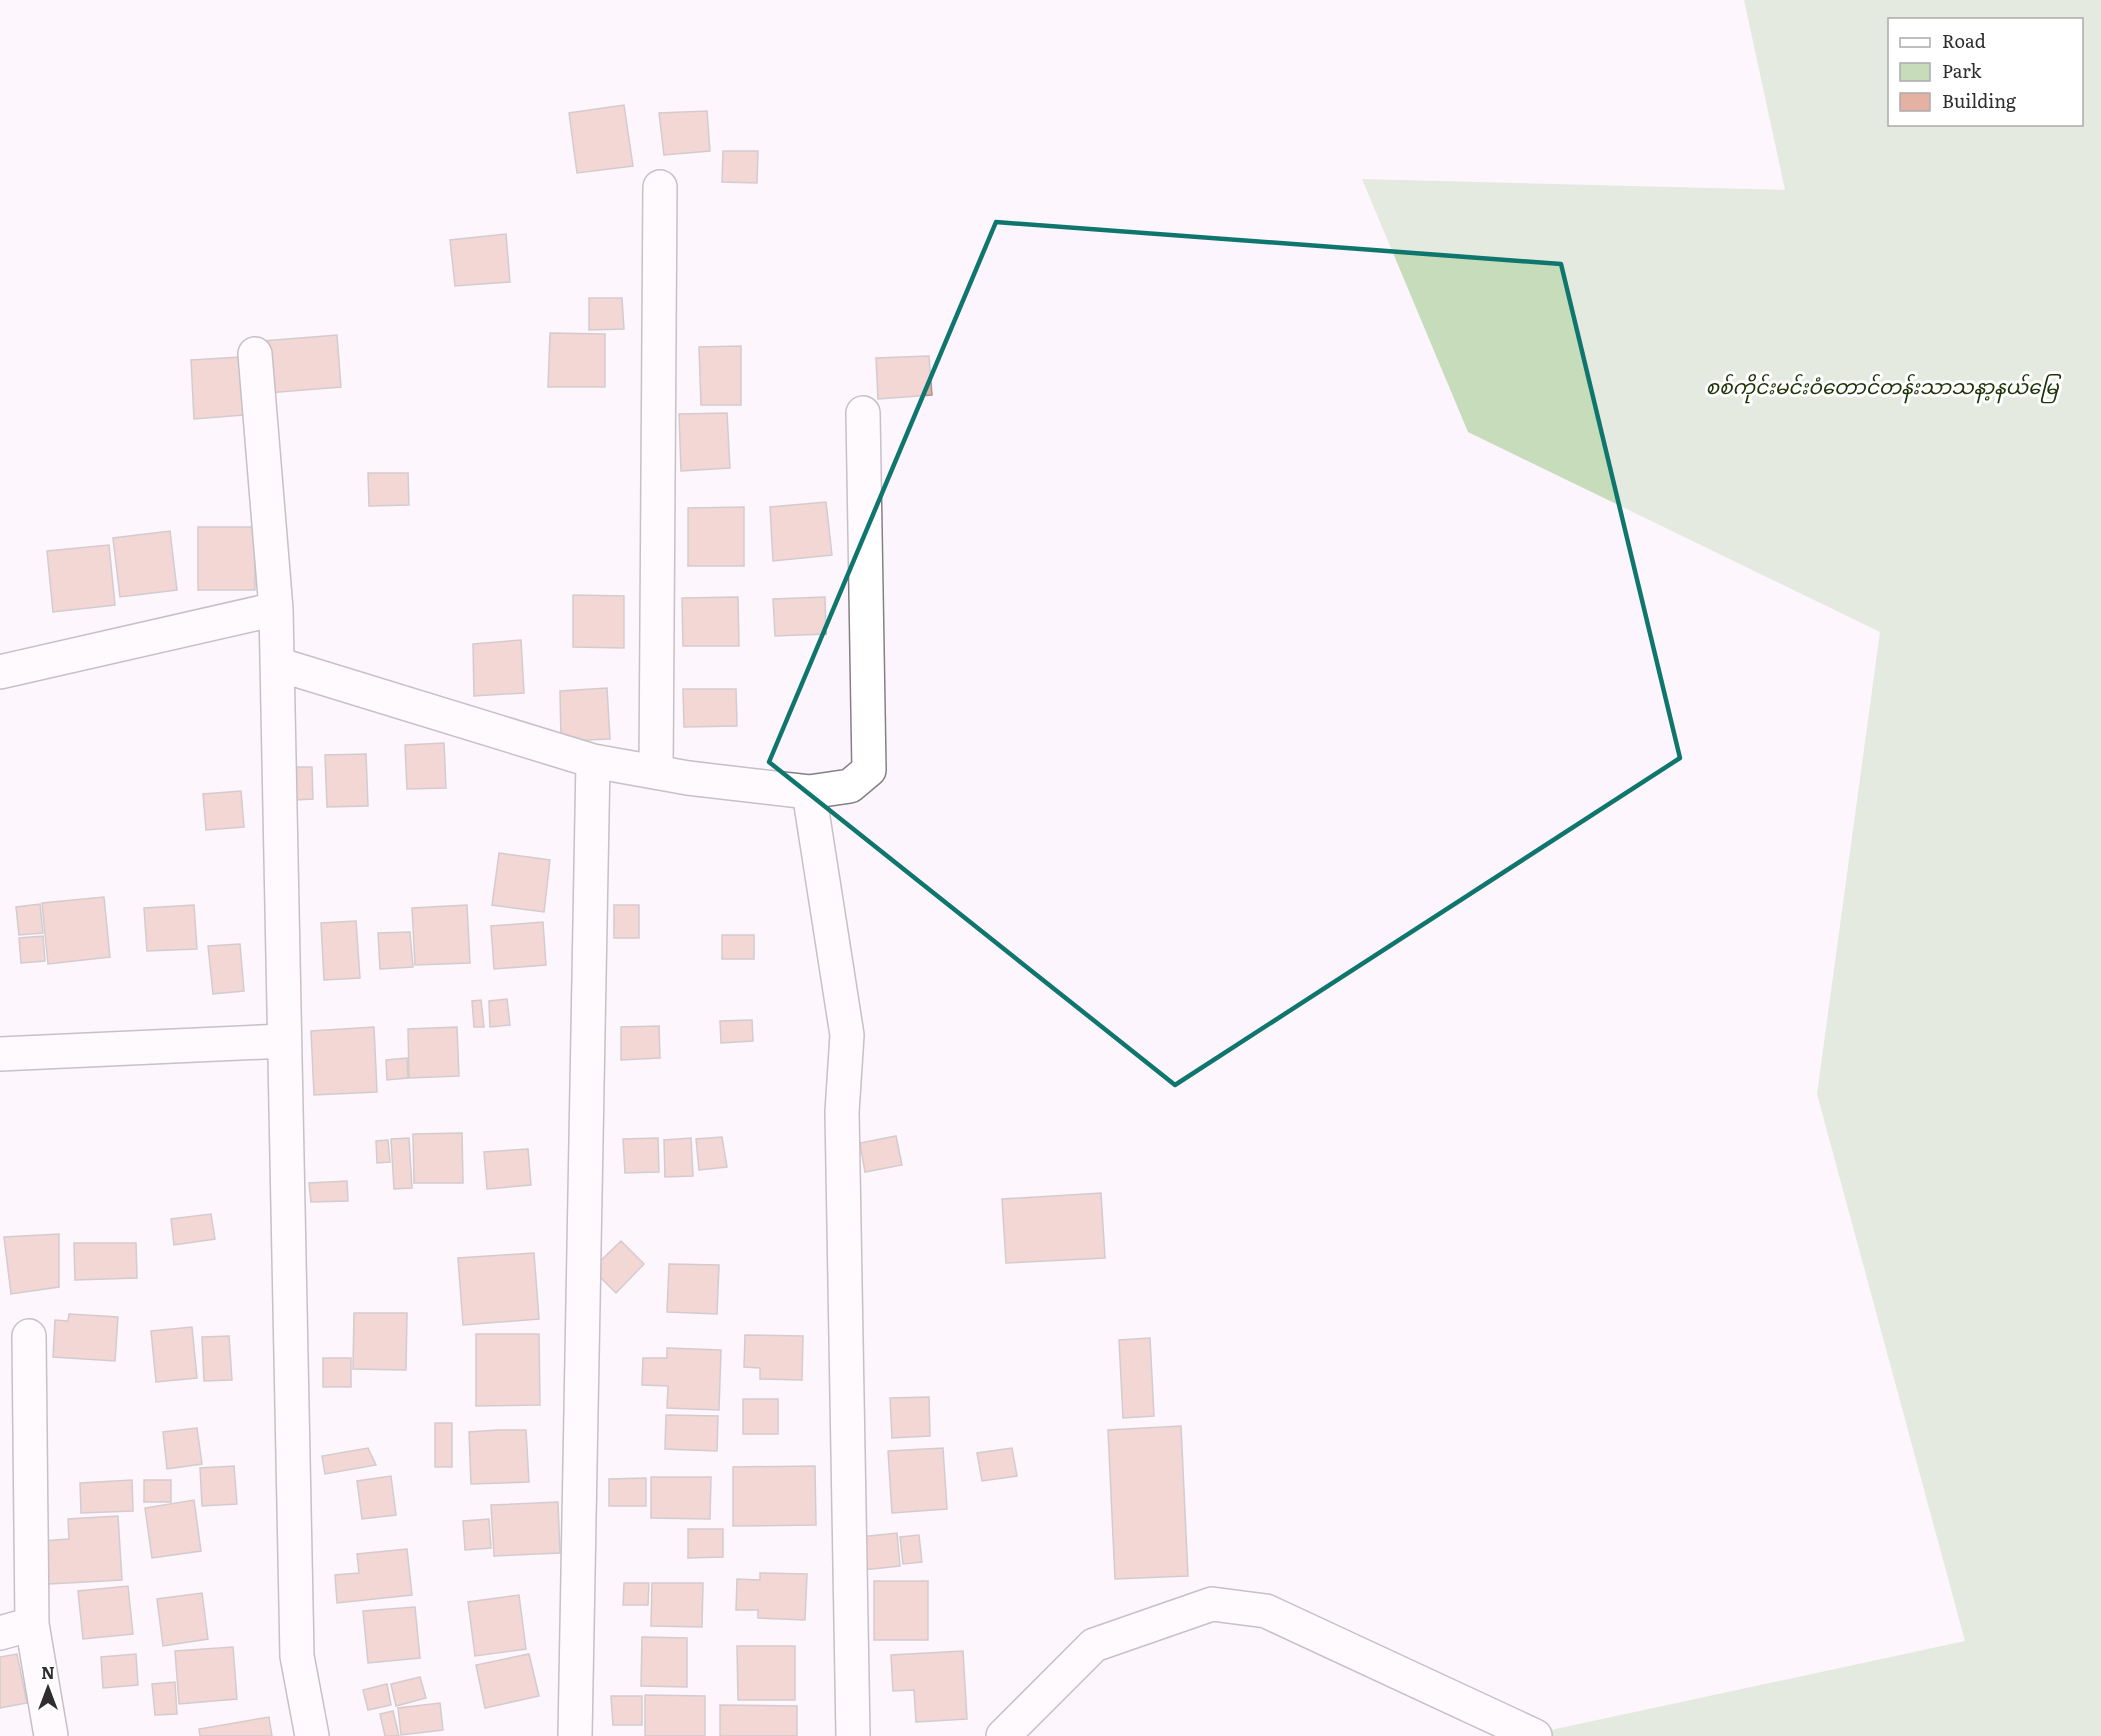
<svg xmlns="http://www.w3.org/2000/svg" width="2101" height="1736" font-family="Literata,'Noto Sans Myanmar',serif">
<style>
.green{fill:#c6dcba;fill-rule:evenodd}
.building{fill:#e4b1a3;stroke:#a39895;stroke-width:1.5}
.lines{fill:none;stroke-linecap:round;stroke-linejoin:round}
.minor-casing{stroke:#867f86;stroke-width:36}
.minor{stroke:#fff;stroke-width:33}
.marked{fill:none;stroke:#0f766e;stroke-width:4.5;stroke-linejoin:round}
.labels{text-anchor:middle;stroke-width:6;stroke-linejoin:round;paint-order:stroke}
.park-label{font-size:20px;font-style:italic;fill:#1c3408;stroke:#fff}
</style>
<rect width="100%" height="100%" fill="#fdf5fd"/>
<!-- green -->
<path class="green" d="M1744,0H2101V1736H1523L1965,1641L1817,1094L1880,632L1468,432L1362,179L1785,190ZM1890,20H2082V124H1890Z"/>
<!-- building -->
<path class="building" d="M624,105L633,166L577,173L569,113Z
M707,111L710,151L664,155L659,113Z
M723,151H758L757,183L722,182Z
M506,234L510,282L455,286L450,240Z
M589,298H622L624,329L589,330Z
M550,333L605,334V387H548Z
M337,335L341,387L267,393L263,341Z
M741,346V405H701L699,347Z
M929,356L932,395L878,399L876,358Z
M240,357L244,415L194,419L191,360Z
M727,413L730,468L681,471L679,414Z
M368,473H408L409,505L369,506Z
M826,502L832,555L773,561L770,507Z
M744,507V566H688V508Z
M198,527H255V590H198Z
M170,531L177,590L120,597L113,538Z
M109,545L115,605L53,612L47,551Z
M573,595L624,596V648L573,647Z
M738,597L739,646H683L682,598Z
M825,597L826,634L775,636L773,599Z
M521,640L524,693L474,696L473,644Z
M607,688L610,739L561,741L560,691Z
M683,689H736L737,726L684,727Z
M444,743L446,788L407,789L405,745Z
M366,754L368,806L327,807L325,755Z
M295,767H312L313,799L296,800Z
M241,791L244,827L206,830L203,794Z
M499,853L550,860L544,912L492,905Z
M104,897L110,957L48,964L42,903Z
M40,904L43,933L19,935L16,907Z
M194,905L197,949L147,951L144,908Z
M467,905L470,963L415,965L412,908Z
M614,905H639V938H614Z
M356,921L360,978L324,980L321,923Z
M543,922L546,965L494,969L491,926Z
M410,932L413,967L380,969L378,933Z
M722,935H754V959H722Z
M43,936L45,961L21,963L19,938Z
M240,944L244,991L213,994L208,946Z
M507,999L510,1025L490,1027L489,1001Z
M481,1000L484,1027H474L472,1001Z
M752,1020L753,1041L721,1043L720,1021Z
M659,1026L660,1058L621,1060V1027Z
M374,1027L377,1092L314,1095L311,1031Z
M457,1027L459,1076L409,1078L408,1029Z
M407,1058L408,1078L387,1080L386,1060Z
M462,1133L463,1183H414L413,1134Z
M896,1136L902,1165L865,1172L860,1143Z
M722,1137L727,1167L699,1170L696,1139Z
M409,1138L412,1188L394,1189L391,1139Z
M658,1138L659,1172L625,1173L623,1139Z
M691,1138L693,1176L665,1177L664,1140Z
M388,1140L390,1162L377,1163L376,1141Z
M528,1149L531,1185L487,1189L484,1152Z
M347,1181L348,1201L311,1202L309,1183Z
M1101,1193L1105,1258L1006,1263L1002,1199Z
M211,1214L215,1239L174,1245L171,1219Z
M59,1234V1287L11,1294L4,1237Z
M621,1241L644,1264L616,1293L592,1269Z
M74,1243H136L137,1278L75,1280Z
M534,1253L539,1319L463,1325L458,1258Z
M669,1264L719,1265L717,1314L667,1312Z
M354,1313H407L406,1370L353,1369Z
M69,1314L118,1317L115,1361L53,1357L55,1320L68,1321Z
M192,1327L197,1378L156,1382L151,1331Z
M476,1334H539L540,1405L476,1406Z
M745,1335L803,1336L802,1380L760,1379V1368L744,1367Z
M229,1336L232,1380L204,1381L202,1337Z
M1150,1338L1154,1416L1123,1418L1119,1340Z
M667,1348L721,1350L719,1410L667,1408L668,1386L642,1385L643,1358H667Z
M323,1358H351V1387H323Z
M929,1397L930,1436L892,1438L890,1398Z
M743,1399H778V1434H743Z
M666,1415L718,1416L717,1451L665,1449Z
M435,1423H452V1467H435Z
M1181,1426L1188,1576L1115,1579L1108,1430Z
M197,1428L202,1464L167,1469L163,1432Z
M498,1430H526L529,1482L471,1484L469,1432Z
M368,1448L376,1465L325,1474L322,1456Z
M943,1448L947,1509L892,1513L888,1451Z
M1012,1448L1017,1476L982,1481L977,1453Z
M234,1466L237,1504L202,1506L200,1468Z
M815,1466L816,1525L733,1526V1467Z
M391,1476L396,1515L362,1519L357,1481Z
M651,1477H711L710,1519L651,1518Z
M646,1478V1506H609V1479Z
M132,1480L133,1511L81,1513L80,1483Z
M144,1480H171V1502H144Z
M194,1500L201,1551L152,1558L145,1508Z
M558,1502L560,1553L494,1556L491,1505Z
M118,1516L122,1580L49,1584L43,1574L41,1541L69,1539L68,1519Z
M489,1519L491,1548L465,1550L463,1521Z
M688,1529H723V1557L688,1558Z
M897,1533L900,1566L863,1570L860,1537Z
M919,1535L922,1562L903,1564L900,1537Z
M407,1549L412,1595L337,1603L335,1575L359,1573L357,1554Z
M760,1573L807,1574L805,1620L758,1618V1610H736L737,1579L760,1580Z
M874,1581H928V1640H874Z
M624,1583H649L648,1605H623Z
M652,1583H703L702,1627L651,1626Z
M128,1586L133,1634L83,1639L78,1591Z
M202,1593L208,1639L163,1646L157,1599Z
M519,1595L526,1649L475,1656L468,1602Z
M415,1607L420,1658L368,1663L363,1611Z
M642,1637L687,1638V1687L641,1686Z
M737,1646H795V1700H738Z
M233,1647L237,1699L179,1704L175,1651Z
M963,1651L967,1719L916,1722L914,1690L893,1691L891,1655Z
M17,1654L27,1703L0,1708V1657Z
M136,1654L138,1685L103,1688L101,1657Z
M529,1654L539,1696L485,1708L476,1665Z
M420,1677L426,1698L396,1706L391,1684Z
M175,1682L177,1714L155,1715L152,1684Z
M387,1684L391,1705L368,1710L363,1690Z
M645,1695L705,1696V1736H645Z
M611,1696H642V1725H613Z
M440,1703L443,1730L401,1735L398,1708Z
M720,1705L797,1706V1736H720Z
M393,1711L399,1736H385L380,1714Z
M269,1717L272,1736H200L199,1729Z"/>
<g class="lines">
<!-- minor casing -->
<g class="minor-casing">
<path id="minor" d="M255,354L276,609L297,1656L312,1736
M277,664L593,761L688,778L809,792L850,786L869,770L863,413
M0,672L276,609
M656,772L660,187
M809,792L847,1035L842,1112L853,1736
M0,1054L284,1041
M29,1336L32,1624L51,1736
M0,1633L32,1624
M575,1736L593,761
M1003,1736L1094,1645L1212,1604L1266,1611L1535,1736"/>
</g>
<!-- minor -->
<use href="#minor" class="minor"/>
</g>
<!-- marked area -->
<path d="M0 0H2101V1736H0ZM996,222L1561,264L1680,758L1175,1085L769,762Z" fill="#fdf5fd" fill-opacity=".55" fill-rule="evenodd"/>
<path class="marked" d="M996,222L1561,264L1680,758L1175,1085L769,762Z"/>
<g class="labels">
<!-- park labels -->
<g class="park-label">
<text x="1882" y="394">စစ်ကိုင်းမင်းဝံတောင်တန်းသာသနာ့နယ်မြေ</text>
</g>
</g>
<!-- legend -->
<rect x="1888" y="18" width="195" height="108" fill="#ffffff" stroke="#acabac" stroke-width="1.5"/>
<rect x="1900" y="38" width="30" height="9" fill="#ffffff" stroke="#acabac" stroke-width="1.5"/>
<text x="1942" y="48" font-size="18" fill="#302d30">Road</text>
<rect x="1900" y="63" width="30" height="18" fill="#c6dcba" stroke="#acabac" stroke-width="1.5"/>
<text x="1942" y="78" font-size="18" fill="#302d30">Park</text>
<rect x="1900" y="93" width="30" height="18" fill="#e4b1a3" stroke="#acabac" stroke-width="1.5"/>
<text x="1942" y="108" font-size="18" fill="#302d30">Building</text>
<!-- north arrow -->
<g transform="translate(48 1688)" stroke="#ffffff" stroke-width="4.5" paint-order="stroke">
<path d="M0-4.5L10 22L0 15L-10 22Z" fill="#302d30"/>
<text y="-9" font-size="16" font-weight="bold" text-anchor="middle" fill="#302d30">N</text>
</g>
</svg>
